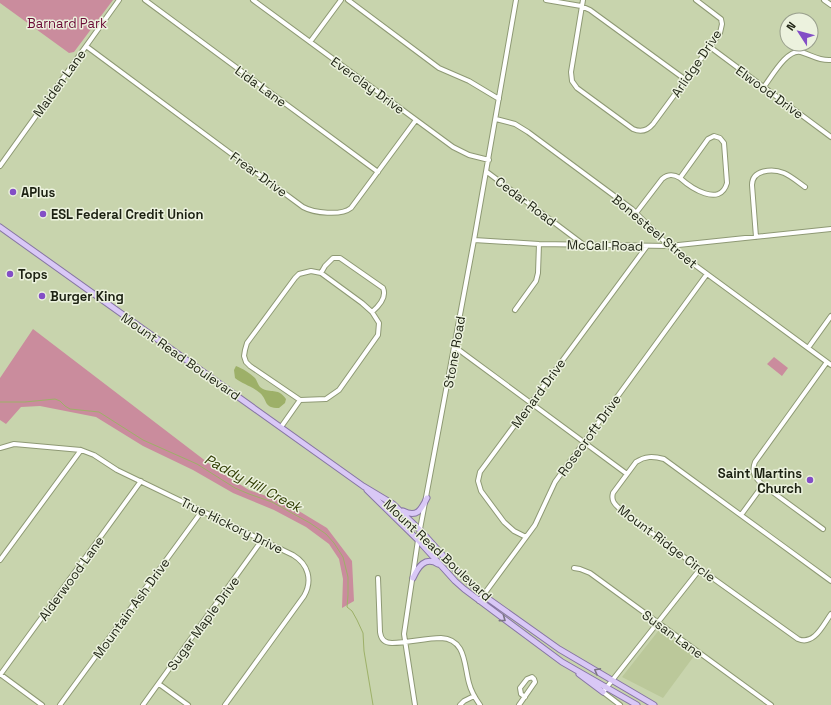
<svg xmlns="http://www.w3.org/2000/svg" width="831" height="705" font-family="'Space Grotesk',sans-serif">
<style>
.built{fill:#bbc89a}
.green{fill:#ca8c9d}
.water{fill:#9db068}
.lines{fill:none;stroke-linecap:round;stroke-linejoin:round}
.stream{stroke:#9db068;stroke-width:1}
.minor-casing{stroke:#8e9974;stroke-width:6}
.major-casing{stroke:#8776a3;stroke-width:7}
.minor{stroke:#fff;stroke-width:4}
.major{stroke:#d9c8f6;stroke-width:5}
.oneway{stroke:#7b7584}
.poi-dot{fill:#834ec6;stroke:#ecf2de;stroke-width:1.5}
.labels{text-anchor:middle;stroke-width:3;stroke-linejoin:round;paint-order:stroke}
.park-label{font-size:13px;fill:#6b0c36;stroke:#ecf2de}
.street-label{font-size:13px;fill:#1d2213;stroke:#ecf2de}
.poi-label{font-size:13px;font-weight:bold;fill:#1d2213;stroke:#ecf2de;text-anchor:start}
.water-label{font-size:14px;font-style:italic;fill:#313d04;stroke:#ecf2de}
</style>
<rect width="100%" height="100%" fill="#c8d4ad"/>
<!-- built -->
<path class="built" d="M659,630L694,656L663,698L622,677Z"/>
<!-- green -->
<path class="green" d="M0,0H113L74,52L69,53L0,3Z
M33,329L220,472L249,490L284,502L327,528L352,561L354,601L342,608L343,579L339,559L329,544L306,527L274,510L233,493L193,470L143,446L96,417L40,406L21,407L6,424L0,420V378Z
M774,357L788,368L782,376L767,364Z"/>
<!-- water -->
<path class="water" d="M236,366C242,368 251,374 255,378C258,382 258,387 263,389C273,393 278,388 286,399L285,403L279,408C263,408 268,400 260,393C252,386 242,384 235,378L234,370Z"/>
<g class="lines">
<!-- stream -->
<path class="stream" d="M0,402H25L55,399L60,401L65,406L70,409L99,412L143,440L197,464L235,488L249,494L272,502L310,523L326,534L334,543L343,557L348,577V595L347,607L352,611L357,620L363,633L364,651L373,705"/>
<!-- minor casing -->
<g class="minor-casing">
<path id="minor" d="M145,0L378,172
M253,0L453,147L469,155L489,160
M348,0L439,68L469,81L499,99
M546,0L581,6L590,10L686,80
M583,0L571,72L572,81L577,88L633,129C642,133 648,130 653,124L720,33L722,24L721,19L696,0
M824,0L831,5
M310,42L341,0
M86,46L303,207C314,213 341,216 351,208L416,120
M710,47L831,137
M763,88C771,78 787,48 801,52C812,55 818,61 831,60
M496,119L515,124L528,132L632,209L669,246L831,365
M714,136L720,138L724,143L727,183C720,208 690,187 680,178L708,139Z
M0,166L119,0
M487,172L584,245
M636,213L662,179C668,174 673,174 680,178
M756,237L752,185C752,170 772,168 784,173C791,176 798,182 805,187
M474,240L539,244L669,246L831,229
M311,271L321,273L362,303L372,312L379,323L378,335L339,390L326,399L300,400L250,366L246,362L244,356L245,350L247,343L295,278L299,274Z
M321,273L325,266L333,258H340L383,288C387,297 379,306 372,312
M515,310L536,281L538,273L539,244
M455,347L627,474
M808,348L831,316
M281,427L300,400
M0,448L14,444L81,450L94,455L117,470L293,555C308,564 313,580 304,596L225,705
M741,515L763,485
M823,529L763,485C755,478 751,472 755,462L827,362
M526,537L514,531L504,522L481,491L478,481L480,472L647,246
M0,560L81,450
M574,568L580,569L590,573L771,705
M378,578L380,632C381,640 385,643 392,643C408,643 425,638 441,638C466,639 464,665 469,683C471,691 475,698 480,705
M831,581L664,459C653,456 645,456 636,462L613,493C611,500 614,504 620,509L700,569L798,639C814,646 823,625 831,614
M479,601L535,525L555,482L563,471L707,274
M0,674L42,705
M0,675L141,481
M159,684L188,705
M60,705L202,511
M143,705L262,540
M415,705L404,634L418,540L474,240L516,0
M460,705L464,701L474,696
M519,705L535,682L534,679L532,677L527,679L520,688L521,694L525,697
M620,705L603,692L700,569"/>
</g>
<!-- major casing -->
<g class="major-casing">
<path id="major" d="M0,227L363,486L393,504L421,531L454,568L483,595L559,649L654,705
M367,490L418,540L455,581L464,589L562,662L637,705
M403,511C417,518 421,510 427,498
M413,578C418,567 425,556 438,564
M579,674L603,692"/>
</g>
<!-- minor -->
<use href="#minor" class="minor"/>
<!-- major -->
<use href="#major" class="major"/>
</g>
<!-- one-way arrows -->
<defs><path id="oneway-chevron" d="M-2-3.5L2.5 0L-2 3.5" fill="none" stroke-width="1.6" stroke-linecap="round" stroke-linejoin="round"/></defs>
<g class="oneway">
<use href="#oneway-chevron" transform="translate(503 619) rotate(36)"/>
<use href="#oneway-chevron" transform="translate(597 671) rotate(-151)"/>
</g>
<!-- markers -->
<g class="poi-dot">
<circle cx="13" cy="192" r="4"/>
<circle cx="43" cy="214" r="4"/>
<circle cx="10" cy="274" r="4"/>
<circle cx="42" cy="296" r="4"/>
<circle cx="810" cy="480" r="4"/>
</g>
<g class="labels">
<!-- park labels -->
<g class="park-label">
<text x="67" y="28">Barnard Park</text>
</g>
<!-- street labels -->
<g class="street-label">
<text transform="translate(696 63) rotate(-56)" y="5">Arlidge Drive</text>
<text transform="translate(59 83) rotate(-54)" y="5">Maiden Lane</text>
<text transform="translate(368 85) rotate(36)" y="5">Everclay Drive</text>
<text transform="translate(261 86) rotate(36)" y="5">Lida Lane</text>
<text transform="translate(770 92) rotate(36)" y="5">Elwood Drive</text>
<text transform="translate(259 174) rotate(36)" y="5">Frear Drive</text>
<text transform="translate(526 201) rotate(37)" y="5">Cedar Road</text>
<text transform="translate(655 231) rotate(40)" y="5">Bonesteel Street</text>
<text transform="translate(605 245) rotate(1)" y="5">McCall Road</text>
<text transform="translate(454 352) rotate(-80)" y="5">Stone Road</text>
<text transform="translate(181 356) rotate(35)" y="5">Mount Read Boulevard</text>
<text transform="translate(538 393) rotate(-54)" y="5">Menard Drive</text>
<text transform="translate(589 435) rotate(-54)" y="5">Rosecroft Drive</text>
<text transform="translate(232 525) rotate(26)" y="5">True Hickory Drive</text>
<text transform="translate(667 543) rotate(37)" y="5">Mount Ridge Circle</text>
<text transform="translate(438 550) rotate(43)" y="5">Mount Read Boulevard</text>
<text transform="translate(71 578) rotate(-54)" y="5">Alderwood Lane</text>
<text transform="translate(131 608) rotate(-54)" y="5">Mountain Ash Drive</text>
<text transform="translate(203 623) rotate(-54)" y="5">Sugar Maple Drive</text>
<text transform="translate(673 634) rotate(36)" y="5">Susan Lane</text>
</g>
<!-- poi labels -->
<g class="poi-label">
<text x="21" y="197">APlus</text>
<text x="51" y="219">ESL Federal Credit Union</text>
<text x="18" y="279">Tops</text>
<text x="50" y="301">Burger King</text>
<text x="802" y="478" text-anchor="end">Saint Martins<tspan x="802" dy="15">Church</tspan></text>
</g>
<!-- water labels -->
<g class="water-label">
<text transform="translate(253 483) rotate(28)" y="5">Paddy Hill Creek</text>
</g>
</g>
<!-- north arrow -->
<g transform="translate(799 32) rotate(306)"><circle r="19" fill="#ecf2de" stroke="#999f8d"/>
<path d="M0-3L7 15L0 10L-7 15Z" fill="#834ec6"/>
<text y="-6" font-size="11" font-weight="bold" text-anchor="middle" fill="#1d2213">N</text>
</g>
</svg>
